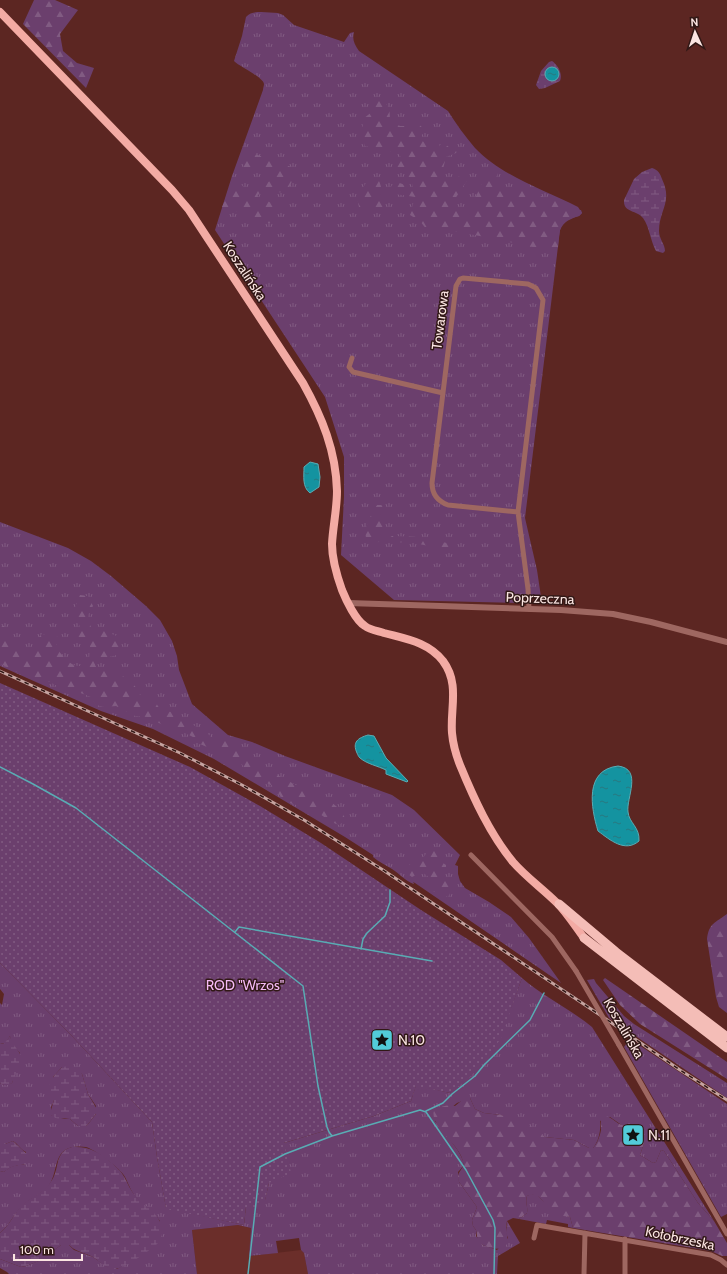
<svg xmlns="http://www.w3.org/2000/svg" width="727" height="1274" font-family="Cabin,sans-serif">
<style>
.built{fill:#6b2e2a}
.grass{fill:url(#grass-tufts);fill-rule:evenodd}
.forest{fill:url(#forest-firs)}
.wetland{fill:url(#wetland-marsh)}
.garden{fill:url(#garden-dots)}
.water{fill:url(#water-ripples);stroke:#59acb4}
.lines{fill:none;stroke-linecap:round;stroke-linejoin:round}
.stream{stroke:#59acb4;stroke-width:1.5}
.minor{stroke:#9e6761;stroke-width:5}
.tertiary{stroke:#9e6761;stroke-width:6}
.trunk{stroke:#f3aba4;stroke-width:8}
.motorway{stroke:#f4bdb7;stroke-width:9}
.rail-casing{stroke:#c5a4a1;stroke-width:3}
.rail{stroke:#311816;stroke-width:1.5;stroke-dasharray:4.5;stroke-linecap:butt}
.minor-bridge{stroke:#9e6761;stroke-width:5}
.labels{text-anchor:middle;stroke-width:3;stroke-linejoin:round;paint-order:stroke}
.street-label{font-size:14px;fill:#fbe5e2;stroke:#311816}
.park-label{font-size:14px;fill:#f5baf6;stroke:#311816}
.poi-label{font-size:14px;fill:#fbe5e2;stroke:#311816;text-anchor:start}
</style>
<defs>
<pattern id="grass-tufts" width="24" height="20" patternUnits="userSpaceOnUse"><rect width="24" height="20" fill="#6b3f6d"/><path d="M3 7l-1-3M5 7V3M7 7l1-3M15 17l-1-3M17 17v-4M19 17l1-3" fill="none" stroke="#815b82"/></pattern>
<pattern id="forest-firs" width="22" height="20" patternUnits="userSpaceOnUse"><rect width="22" height="20" fill="#6b3f6d"/><path d="M5 1l3.5 6h-7zM16 11l3.5 6h-7z" fill="#815b82"/></pattern>
<pattern id="wetland-marsh" width="20" height="14" patternUnits="userSpaceOnUse"><rect width="20" height="14" fill="#6b3f6d"/><path d="M1 5h8M5 5V1M11 12h8M15 12V8" fill="none" stroke="#815b82"/></pattern>
<pattern id="garden-dots" width="8" height="8" patternUnits="userSpaceOnUse"><rect width="8" height="8" fill="#6b3f6d"/><path d="M2 2h.1M6 6h.1" fill="none" stroke="#815b82" stroke-width="1.8" stroke-linecap="round"/></pattern>
<pattern id="water-ripples" width="26" height="14" patternUnits="userSpaceOnUse"><rect width="26" height="14" fill="#1493a0"/><path d="M2 4q2-2 4 0t4 0M15 11q2-2 4 0t4 0" fill="none" stroke="#277880"/></pattern>
</defs>
<rect width="100%" height="100%" fill="#5c2622"/>
<!-- built -->
<path class="built" d="M238,1225L251,1228L249,1256L301,1250L304,1253L308,1274H197L192,1230Z"/>
<!-- grass -->
<path class="grass" d="M261,12L278,13L283,15L294,25L344,42L350,33L354,32C352,39 354,44 359,51L448,111C456,124 465,136 475,148C502,176 544,190 578,207L582,213L579,216C570,219 564,221 560,230L525,518L537,570L541,597L544,601L551,604L541,603L535,597H524L520,603L394,600L341,555L344,497V457L325,397L215,230L232,176L263,90C263,88 264,86 264,84C263,77 240,67 234,61L242,36L246,17C250,12 256,12 261,12Z
M0,522L68,548L91,561L111,576L146,606L160,620L172,641L177,656L179,670L192,704L228,735L252,742L285,756L392,795L414,810L460,855L455,865L458,866V874L460,881L465,888L489,902L511,917L529,938L561,983L415,883L413,882L414,884C405,881 400,874 392,869C386,865 379,862 373,857V855L345,837L214,759L153,729L101,711L0,666Z
M0,963L70,1034L152,1122L157,1157L166,1208L244,1225L246,1207L265,1200L269,1183L284,1143L374,1116L411,1101L416,1085L450,1093L511,1008L522,978C544,997 570,1009 592,1027L714,1221L698,1203L664,1151L661,1150L656,1162L653,1163L640,1155L644,1143L629,1126H623L610,1117L600,1121C601,1130 599,1141 593,1148H589L574,1140L545,1137L501,1115L484,1113L475,1109L470,1098L457,1103L435,1121C443,1131 460,1150 463,1161C464,1166 461,1169 458,1172L459,1182L477,1207L472,1220L473,1226L476,1230V1236L483,1245L497,1250L508,1238L506,1233L507,1221L520,1243L498,1256L497,1274H308L304,1253L301,1250L299,1238L276,1241L278,1253L249,1256L251,1228L238,1225L192,1230L197,1274H9L7,1272L0,1268V1259L21,1267L26,1266L41,1260L61,1245H69L74,1250L93,1257L107,1267L117,1269L143,1254L160,1221C152,1210 140,1204 133,1193C129,1187 127,1179 123,1174C118,1167 94,1149 86,1147C80,1146 70,1146 65,1150C54,1158 57,1174 49,1185C43,1193 31,1198 23,1205C14,1213 10,1225 0,1233V1171L4,1172C10,1166 18,1164 26,1165V1152C20,1149 18,1144 13,1141L5,1144H0V1083L4,1085L12,1083L20,1053L11,1043L10,1036L5,1044L0,1043V1003L2,1005L4,994L0,989ZM62,1067L82,1074L88,1094L96,1106V1114L89,1123L86,1126H78L70,1119H64L51,1115V1107L53,1103V1077Z
M594,979L596,983L624,1016L634,1024L727,1083V1098L609,1018L587,980Z
M630,1039L727,1104V1214L721,1217L624,1047Z
M531,1194L537,1195L558,1216L564,1215L570,1217L573,1228L568,1227V1224L547,1220L546,1224L519,1219L527,1213C528,1206 525,1202 527,1196Z"/>
<!-- forest -->
<path class="forest" d="M34,0H55L78,10L60,34L63,51L77,63L94,68L86,88L23,24Z
M379,97C389,105 390,108 390,121L400,126H407L412,118L426,131L419,137L426,144L438,140L441,150L449,145H455L458,149L456,153L446,157L443,169V176C452,180 460,177 468,173V179L451,205V209L470,210L482,183L488,178L493,171L498,173L493,185V190C497,189 501,187 505,187C524,187 543,199 561,202L564,208L572,211L581,210L582,213L579,216C558,221 560,229 558,248C539,250 526,245 509,242C483,236 457,232 432,227L427,230L420,221L410,215L415,197L395,194L391,186L397,182L413,188L412,183L405,178L406,171L397,170L394,163L401,158L399,153L365,146L362,137L363,119L373,111Z
M249,152L294,168L295,175L287,192L260,193L257,196L278,206L275,223H265L252,216L222,207L231,185H242L246,192L270,181L264,171V164L260,162C255,168 252,171 244,169V161Z
M369,178L379,180L381,187L383,207L374,211L359,207L357,198Z
M377,505H385L383,538L376,544C374,543 369,541 367,539C361,531 373,512 377,505Z
M392,536L420,537L456,545C445,553 421,543 408,542C401,542 393,543 386,543V540Z
M80,595L88,596L93,606C86,615 88,619 92,630L104,631L122,638L119,654C111,658 102,656 94,661L96,667C114,671 133,677 140,695L156,703L161,711L173,712L214,738C233,738 234,748 247,757C268,772 292,782 314,795C318,797 324,797 328,800C335,805 344,811 345,820L339,825C330,822 323,816 316,811C309,805 298,807 290,803C282,800 278,792 272,786C266,781 256,782 250,776C246,773 244,767 241,763L231,761L221,753L200,744L193,737L175,728H169L147,717L135,716L116,706L104,707L96,705L91,697L78,692L64,690L50,682L30,679L1,664L3,658L0,654V625L4,626L8,635V642C16,651 19,648 26,653C29,656 28,658 33,659L34,642L42,634L58,637L56,647C61,654 69,666 79,666C82,666 87,663 89,662L90,647L88,638L79,639L76,636L80,628L79,624L73,621L72,615Z
M435,849L440,861L446,865V871L444,878L454,885L448,897L432,891L433,880L422,872L412,877L405,872L413,860L423,858L429,850Z
M727,914V1013L719,1007L716,997L707,939C709,923 715,923 727,914Z
M605,978L727,1062V1079L640,1024L620,1005L603,980Z
M466,1097L470,1098L475,1109L484,1113L501,1115L513,1118L532,1127L545,1137L574,1140L589,1148H593C597,1144 600,1136 601,1130C601,1124 600,1121 602,1116C611,1115 614,1122 622,1125C627,1127 632,1125 637,1128C640,1130 642,1133 644,1135V1143L640,1155L653,1163L656,1162L661,1150L664,1151L698,1203L714,1221L727,1243V1256H722L711,1251L573,1228L570,1217C564,1215 557,1217 554,1215C545,1208 541,1190 527,1196C525,1202 528,1206 527,1213L519,1219L513,1218L507,1221L506,1227L508,1243C499,1253 488,1248 478,1242L476,1230L473,1226L472,1220L477,1207L459,1182C455,1171 465,1170 463,1162C461,1145 429,1126 434,1110C441,1107 447,1104 455,1106Z"/>
<!-- wetland -->
<path class="wetland" d="M552,61C558,65 563,74 560,81L545,88L539,89L536,85L541,71L549,62Z
M652,168C658,170 660,173 662,179C673,202 659,210 659,231C659,239 665,244 665,251L663,253L656,251C650,240 650,228 643,218C637,210 623,213 624,200L634,179L642,172Z
M10,1036C12,1044 15,1046 19,1052C24,1059 15,1076 12,1083C7,1086 4,1086 0,1083V1043L4,1044Z
M70,1066L75,1068L82,1074L88,1094L98,1111L89,1123L86,1126H78L70,1119C63,1117 58,1121 51,1115C50,1110 52,1108 53,1103C54,1100 52,1097 50,1094C45,1083 56,1074 62,1067Z
M13,1141L29,1156L26,1165C18,1164 10,1167 4,1172L0,1171V1144H5Z
M72,1147C89,1146 100,1152 113,1164C116,1167 121,1171 123,1175C127,1181 129,1188 134,1194C142,1205 160,1213 162,1228C163,1233 161,1239 158,1243C151,1250 120,1272 111,1269C104,1267 99,1261 93,1257C87,1254 82,1253 76,1250C73,1249 72,1247 69,1245H61L42,1260L26,1266L21,1267L0,1259V1233C10,1225 13,1215 21,1206C31,1197 45,1192 52,1180C60,1168 54,1152 72,1147Z"/>
<!-- garden -->
<path class="garden" d="M0,683L190,767L260,806L321,843L421,910L501,960L522,978L501,1038L489,1056L469,1078L450,1093L416,1086L411,1101L374,1116L284,1143L291,1173L269,1183L265,1201L257,1209L246,1207L244,1225L166,1209L157,1157L152,1122L70,1034L0,963Z"/>
<!-- water -->
<path class="water" d="M545 74a7 7 0 1 1 14 0a7 7 0 1 1-14 0Z
M310,462L318,464L320,477L319,487L310,493C302,487 304,476 304,467Z
M368,735L374,736L386,758L408,781L407,782L386,774V770C378,766 367,764 360,758C358,756 358,755 357,753C352,742 358,738 368,735Z
M618,766C643,769 626,798 628,812C629,823 640,827 639,841C625,853 610,840 598,831C591,808 584,770 618,766Z"/>
<g class="lines">
<!-- stream -->
<path class="stream" d="M0,767L33,784L76,808L303,986L318,1086L327,1127L329,1132L332,1136L420,1110L426,1112L466,1170L493,1220L495,1228L494,1274
M235,932L239,927L432,961
M361,949L363,939L367,933L385,916L390,902V890
M426,1111L443,1103L452,1094L475,1076L484,1065L530,1020L544,993
M248,1274L260,1167L285,1154L332,1136"/>
<!-- minor -->
<path class="minor" d="M352,358L349,367L353,372L443,393
M518,512L448,505C437,501 432,494 432,483L456,286L460,279L463,278L528,284L536,288L543,300L518,512L528,589L529,609
M471,855L552,937L576,971
M619,1045L727,1234
M534,1238L537,1225L711,1255L721,1260L727,1265
M584,1274L585,1233
M625,1274V1239"/>
<!-- tertiary -->
<path class="tertiary" d="M348,603L561,610L613,614L651,622L727,642"/>
<!-- trunk -->
<path class="trunk" d="M0,12L172,190L189,210L303,383C322,417 336,451 337,491C337,509 333,526 332,544C332,559 337,576 342,590C346,600 356,621 365,626C370,630 378,631 384,633C406,639 428,642 443,661C460,684 450,708 452,733C453,744 456,755 460,765C474,799 490,834 513,862C526,877 543,889 557,903C567,913 575,926 584,938"/>
<!-- motorway -->
<path class="motorway" d="M559,904L616,952L727,1037
M584,938L727,1048"/>
<!-- rail casing -->
<g class="rail-casing">
<path id="rail" d="M0,671L180,753L242,785L304,820L383,870L603,1017L680,1070L727,1100"/>
</g>
<!-- rail -->
<use href="#rail" class="rail"/>
<!-- minor-bridge -->
<path class="minor-bridge" d="M576,971L619,1045"/>
</g>
<!-- icons -->
<defs>
<g id="sight-square" transform="scale(1.15)"><rect x="-9" y="-9" width="18" height="18" rx="4" fill="#52cbd9" stroke="#311816"/><path d="M0-6L1.8-2.2L6-1.7L2.9 1.2L3.7 5.4L0 3.3L-3.7 5.4L-2.9 1.2L-6-1.7L-1.8-2.2Z" fill="#111"/></g>
</defs>
<g fill-rule="evenodd">
<use href="#sight-square" x="382" y="1040"/>
<use href="#sight-square" x="633" y="1135"/>
</g>
<g class="labels">
<!-- street labels -->
<g class="street-label">
<text transform="translate(245 271) rotate(57)" y="5">Koszalińska</text>
<text transform="translate(440 320) rotate(-83)" y="5">Towarowa</text>
<text transform="translate(540 598) rotate(2)" y="5">Poprzeczna</text>
<text transform="translate(624 1028) rotate(60)" y="5">Koszalińska</text>
<text transform="translate(680 1238) rotate(12)" y="5">Kołobrzeska</text>
</g>
<!-- park labels -->
<g class="park-label">
<text x="245" y="990">ROD "Wrzos"</text>
</g>
<!-- poi labels -->
<g class="poi-label">
<text x="398" y="1045">N.10</text>
<text x="648" y="1140">N.11</text>
</g>
</g>
<!-- north arrow -->
<g transform="translate(695 32) rotate(357)" stroke="#311816" stroke-width="3" paint-order="stroke">
<path d="M0-3L7 15L0 10L-7 15Z" fill="#fbe5e2"/>
<text y="-6" font-size="11" font-weight="bold" text-anchor="middle" fill="#fbe5e2">N</text>
</g>
<!-- scale -->
<path d="M14 1254v6h68v-6" fill="none" stroke="#fbe5e2" stroke-width="2"/>
<text x="20" y="1254" font-size="12" fill="#fbe5e2" stroke="#311816" stroke-width="3" paint-order="stroke">100 m</text>
</svg>
